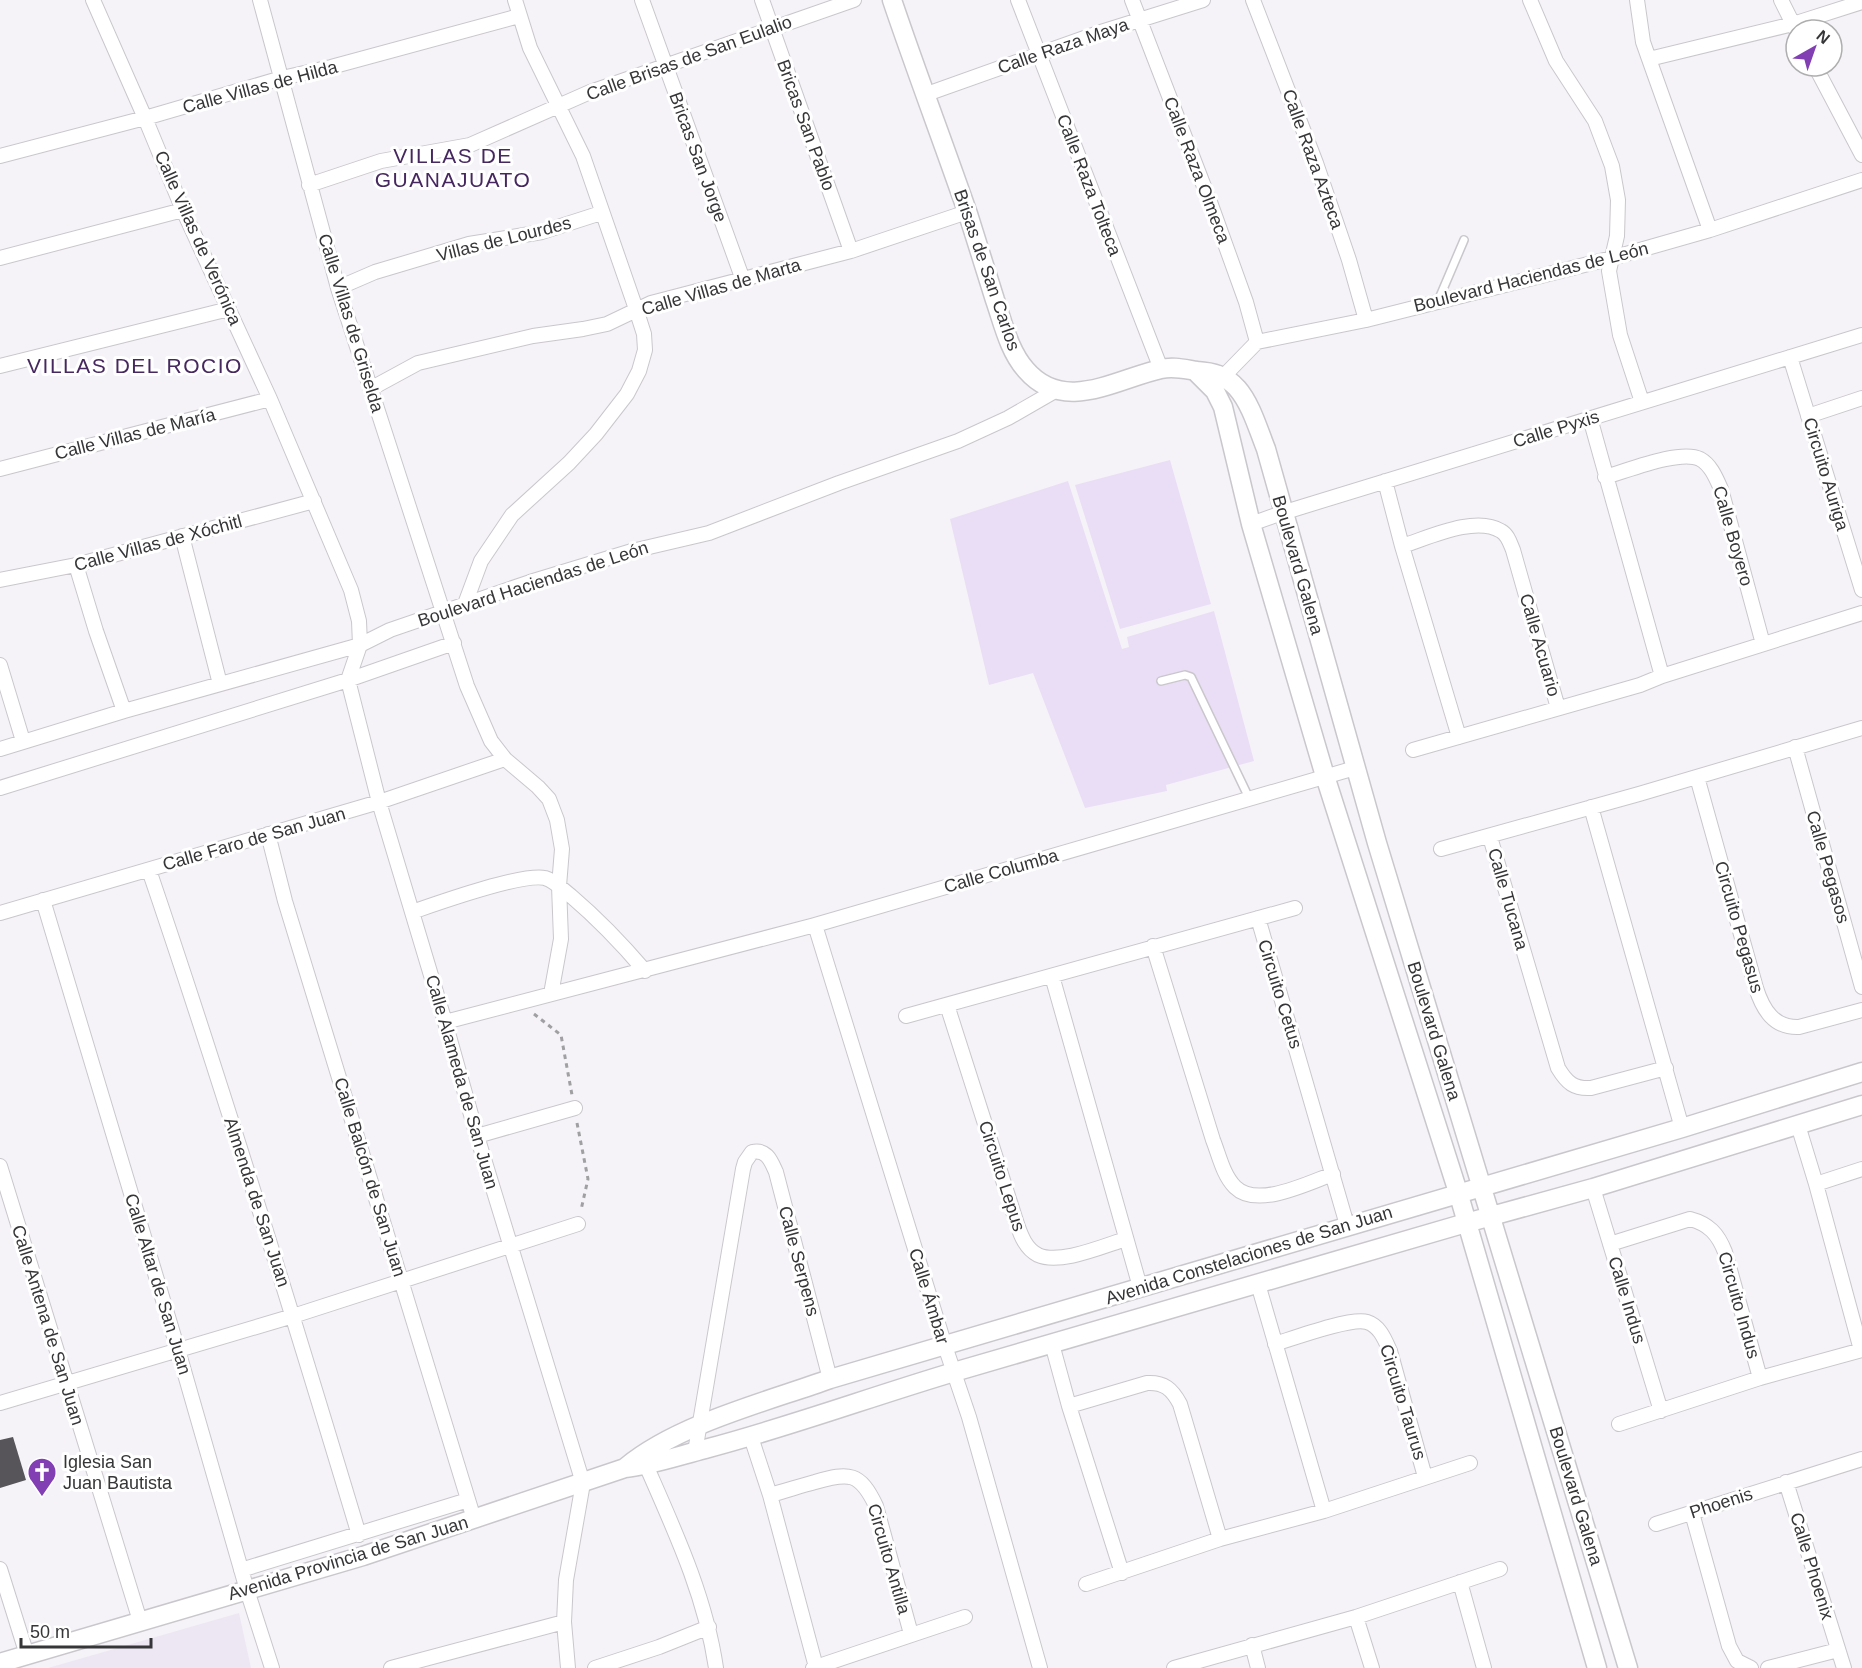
<svg xmlns="http://www.w3.org/2000/svg" width="1862" height="1668" font-family="Helvetica,sans-serif">
<style>
.built{fill:#ede7f4}
.green{fill:#eadef6}
.building{fill:#575559}
.lines{fill:none;stroke-linecap:round;stroke-linejoin:round}
.service-casing{stroke:#cac7cc;stroke-width:10}
.minor-casing{stroke:#cac7cc;stroke-width:16}
.tertiary-casing{stroke:#cac7cc;stroke-width:21}
.path{stroke:#a09fa2;stroke-width:3;stroke-dasharray:4.5 4.5;stroke-linecap:butt}
.service{stroke:#fff;stroke-width:7}
.minor{stroke:#fff;stroke-width:14}
.tertiary{stroke:#fff;stroke-width:18}
.labels{text-anchor:middle;stroke-width:6;stroke-linejoin:round;paint-order:stroke}
.street-label{font-size:18px;fill:#363537;stroke:#fff}
.poi-label{font-size:18px;fill:#363537;stroke:#fff;text-anchor:start}
.quarter-label{font-size:21px;letter-spacing:1.5px;fill:#46275f;stroke:#fff}
</style>
<rect width="100%" height="100%" fill="#f5f3f8"/>
<!-- built -->
<path class="built" d="M239,1613L251,1668H48Z"/>
<!-- green -->
<path class="green" d="M1170,460L1211,604L1120,629L1075,485Z
M1068,481L1122,649L1129,647L1127,637L1214,611L1254,761L1166,785L1167,791L1085,808L1033,673L989,685L950,519Z"/>
<!-- building -->
<path class="building" d="M13,1437L26,1480L0,1488V1440Z"/>
<g class="lines">
<!-- service casing -->
<g class="service-casing">
<path id="service" d="M1438,301L1464,240
M1161,681L1185,675L1191,677L1249,798"/>
</g>
<!-- minor casing -->
<g class="minor-casing">
<path id="minor" d="M93,0L145,118L183,210L270,399L351,590L359,621L360,645L348,680L379,802L445,1022L477,1136L583,1483L566,1580L564,1622L568,1668
M260,0L338,288L467,686L491,741L505,759L538,787L549,799L557,820L562,849L559,886L561,939L551,994
M642,0L743,280
M762,0L851,251
M1018,0L1161,369
M1132,0L1210,202L1246,302L1257,342
M1253,0L1316,163L1349,260L1366,320
M1530,0L1556,61L1595,121L1612,166L1618,200L1617,236L1609,271L1620,335L1642,402
M1637,0L1643,42L1649,59L1710,230
M1781,0L1796,30
M1649,59L1793,24L1862,2
M1815,66L1862,155
M924,95L1101,32L1203,0
M0,156L145,118L282,78L331,67L519,16
M309,185L381,161L470,145L590,92L854,0
M0,258L183,210
M338,288L375,272L469,244L542,232L601,213
M1790,357L1862,590
M0,366L229,309
M1218,382L1257,342L1366,320L1612,258L1710,230L1862,180
M372,388L418,363L533,336L583,329L607,324L651,303L851,251L967,212
M1808,416L1862,398
M1590,418L1662,676
M0,469L270,399
M1605,477C1627,471 1680,449 1700,459C1711,465 1716,478 1721,489L1763,644
M1385,481L1402,546L1459,737
M1251,524L1282,513L1862,335
M182,536L220,684
M1402,546C1428,538 1475,515 1501,531C1508,535 1510,543 1513,550L1558,708
M76,565L96,631L124,711
M0,580L76,565L314,501
M465,604L481,561L512,515L569,463L596,434L627,394L639,371L645,350L644,334L636,309L583,156L530,48L515,0
M0,665L23,741
M1795,747L1862,987
M0,749L124,711L360,645L390,630L530,582L632,551L709,533L839,483L958,441L1008,418L1055,391
M1413,750L1640,685L1662,676L1862,613
M1697,777L1756,988C1763,1010 1774,1028 1799,1027L1862,1010
M0,788L348,680L454,643
M1591,807L1682,1128
M268,834L285,901L474,1519
M1490,837L1558,1068C1567,1083 1574,1089 1591,1088L1666,1068
M1441,849L1639,794L1862,728
M149,870C224,1090 292,1312 359,1535
M43,900L178,1350L247,1590L272,1668
M412,912C438,903 522,873 545,878C555,881 563,890 571,896C598,919 622,944 645,971
M0,913L379,802L505,759
M1258,918L1347,1225
M815,925L945,1346L969,1417L1040,1668
M1153,946L1213,1140C1219,1155 1223,1175 1235,1187C1257,1209 1308,1183 1333,1174
M1052,976L1140,1287
M947,1005L1017,1224C1021,1236 1026,1249 1038,1255C1060,1265 1103,1246 1126,1239
M906,1016L1295,908
M445,1022L815,925L1355,768
M1798,1125L1816,1184L1861,1350
M477,1136L575,1108
M0,1166L140,1621
M1816,1184L1862,1169
M1593,1188L1661,1411
M1610,1244L1690,1219C1709,1224 1718,1234 1725,1252L1760,1378
M1258,1284L1324,1511
M1052,1344L1069,1406L1122,1573
M1275,1344C1294,1338 1351,1317 1367,1322C1380,1326 1385,1340 1390,1351L1425,1477
M0,1403L293,1316L578,1224
M1069,1406L1147,1383C1164,1382 1172,1389 1180,1404L1220,1539
M1619,1424L1760,1378L1862,1350
M751,1437L770,1495L816,1667
M695,1452L743,1169L745,1162L752,1152C767,1149 771,1161 776,1172L830,1379
M642,1456C672,1525 705,1593 716,1668
M1786,1482L1844,1668
M770,1495C785,1491 800,1486 815,1482C849,1472 860,1472 876,1506L911,1634
M1692,1513L1729,1646L1737,1661L1751,1668
M1656,1524L1862,1459
M0,1569L27,1655
M241,1570L468,1500
M1460,1582L1484,1668
M1086,1584L1220,1539L1324,1511L1470,1463
M1356,1617L1372,1668
M1252,1645L1258,1668
M391,1668L564,1622
M595,1668L659,1647L709,1627
M813,1668L965,1617
M1174,1668L1356,1617L1500,1569
M1768,1668L1838,1650"/>
</g>
<!-- tertiary casing -->
<g class="tertiary-casing">
<path id="tertiary" d="M892,0C916,71 943,142 968,214C977,242 986,271 995,300C1003,323 1009,351 1026,370C1064,414 1116,379 1161,369C1173,366 1184,369 1197,371C1213,372 1225,375 1237,388C1251,404 1258,429 1266,449L1377,843L1628,1668
M1195,371L1215,391L1223,407L1251,524L1325,776L1458,1192L1597,1668
M626,1467C678,1424 766,1402 830,1379L1682,1128L1862,1072
M0,1663L363,1556L625,1468C652,1465 678,1456 705,1449C789,1427 870,1397 954,1372L1459,1225L1593,1188L1862,1105"/>
</g>
<!-- path -->
<path class="path" d="M534,1014L561,1035L572,1095
M577,1123L588,1179L581,1210"/>
<!-- service -->
<use href="#service" class="service"/>
<!-- minor -->
<use href="#minor" class="minor"/>
<!-- tertiary -->
<use href="#tertiary" class="tertiary"/>
</g>
<!-- icons -->
<defs>
<g id="church-pin" transform="scale(1.5)"><path d="M0 17L-7.5 6A9.5 9.5 0 1 1 7.5 6Z" fill="#823fb4" stroke="#fff"/><path d="M-1.2-6h2.4v3.5h3.3v2.4h-3.3V6h-2.4V-.1h-3.3v-2.4h3.3Z" fill="#fff"/></g>
</defs>
<g fill-rule="evenodd">
<use href="#church-pin" x="42" y="1472"/>
</g>
<g class="labels">
<!-- street labels -->
<g class="street-label">
<text transform="translate(1063 46) rotate(-19)" y="6">Calle Raza Maya</text>
<text transform="translate(689 58) rotate(-20)" y="6">Calle Brisas de San Eulalio</text>
<text transform="translate(260 87) rotate(-15)" y="6">Calle Villas de Hilda</text>
<text transform="translate(806 125) rotate(70)" y="6">Bricas San Pablo</text>
<text transform="translate(698 157) rotate(70)" y="6">Bricas San Jorge</text>
<text transform="translate(1313 159) rotate(70)" y="6">Calle Raza Azteca</text>
<text transform="translate(1197 170) rotate(69)" y="6">Calle Raza Olmeca</text>
<text transform="translate(1089 185) rotate(69)" y="6">Calle Raza Tolteca</text>
<text transform="translate(198 238) rotate(66)" y="6">Calle Villas de Verónica</text>
<text transform="translate(504 239) rotate(-14)" y="6">Villas de Lourdes</text>
<text transform="translate(987 270) rotate(71)" y="6">Brisas de San Carlos</text>
<text transform="translate(1531 277) rotate(-14)" y="6">Boulevard Haciendas de León</text>
<text transform="translate(721 287) rotate(-16)" y="6">Calle Villas de Marta</text>
<text transform="translate(351 323) rotate(73)" y="6">Calle Villas de Griselda</text>
<text transform="translate(1556 429) rotate(-17)" y="6">Calle Pyxis</text>
<text transform="translate(135 434) rotate(-14)" y="6">Calle Villas de María</text>
<text transform="translate(1826 474) rotate(73)" y="6">Circuito Auriga</text>
<text transform="translate(1733 536) rotate(74)" y="6">Calle Boyero</text>
<text transform="translate(158 543) rotate(-15)" y="6">Calle Villas de Xóchitl</text>
<text transform="translate(1298 565) rotate(74)" y="6">Boulevard Galena</text>
<text transform="translate(533 584) rotate(-18)" y="6">Boulevard Haciendas de León</text>
<text transform="translate(1540 645) rotate(74)" y="6">Calle Acuario</text>
<text transform="translate(254 839) rotate(-16)" y="6">Calle Faro de San Juan</text>
<text transform="translate(1828 867) rotate(74)" y="6">Calle Pegasos</text>
<text transform="translate(1001 871) rotate(-16)" y="6">Calle Columba</text>
<text transform="translate(1508 899) rotate(74)" y="6">Calle Tucana</text>
<text transform="translate(1739 927) rotate(74)" y="6">Circuito Pegasus</text>
<text transform="translate(1280 994) rotate(73)" y="6">Circuito Cetus</text>
<text transform="translate(1434 1031) rotate(73)" y="6">Boulevard Galena</text>
<text transform="translate(462 1082) rotate(74)" y="6">Calle Alameda de San Juan</text>
<text transform="translate(1002 1176) rotate(72)" y="6">Circuito Lepus</text>
<text transform="translate(370 1177) rotate(73)" y="6">Calle Balcón de San Juan</text>
<text transform="translate(257 1202) rotate(72)" y="6">Almenda de San Juan</text>
<text transform="translate(1249 1255) rotate(-17)" y="6">Avenida Constelaciones de San Juan</text>
<text transform="translate(799 1261) rotate(75)" y="6">Calle Serpens</text>
<text transform="translate(158 1284) rotate(73)" y="6">Calle Altar de San Juan</text>
<text transform="translate(929 1296) rotate(73)" y="6">Calle Ámbar</text>
<text transform="translate(1627 1300) rotate(73)" y="6">Calle Indus</text>
<text transform="translate(1739 1305) rotate(74)" y="6">Circuito Indus</text>
<text transform="translate(48 1325) rotate(73)" y="6">Calle Antena de San Juan</text>
<text transform="translate(1403 1402) rotate(73)" y="6">Circuito Taurus</text>
<text transform="translate(1576 1496) rotate(73)" y="6">Boulevard Galena</text>
<text transform="translate(1721 1503) rotate(-18)" y="6">Phoenis</text>
<text transform="translate(348 1558) rotate(-17)" y="6">Avenida Provincia de San Juan</text>
<text transform="translate(889 1559) rotate(74)" y="6">Circuito Antilla</text>
<text transform="translate(1812 1566) rotate(73)" y="6">Calle Phoenix</text>
</g>
<!-- poi labels -->
<g class="poi-label">
<text x="63" y="1468">Iglesia San<tspan x="63" dy="21">Juan Bautista</tspan></text>
</g>
<!-- quarter labels -->
<g class="quarter-label">
<text x="453" y="163">VILLAS DE<tspan x="453" dy="24">GUANAJUATO</tspan></text>
<text x="135" y="373">VILLAS DEL ROCIO</text>
</g>
</g>
<!-- north arrow -->
<g transform="translate(1814 48) rotate(40)"><circle r="28" fill="#ffffff" stroke="#afaeaf" stroke-width="1.5"/>
<path d="M0-4.5L10 22L0 15L-10 22Z" fill="#823fb4"/>
<text y="-9" font-size="16" font-weight="bold" text-anchor="middle" fill="#363537">N</text>
</g>
<!-- scale -->
<path d="M21 1638v9h130v-9" fill="none" stroke="#363537" stroke-width="3"/>
<text x="30" y="1638" font-size="18" fill="#363537" stroke="#ffffff" stroke-width="4.5" paint-order="stroke">50 m</text>
</svg>
